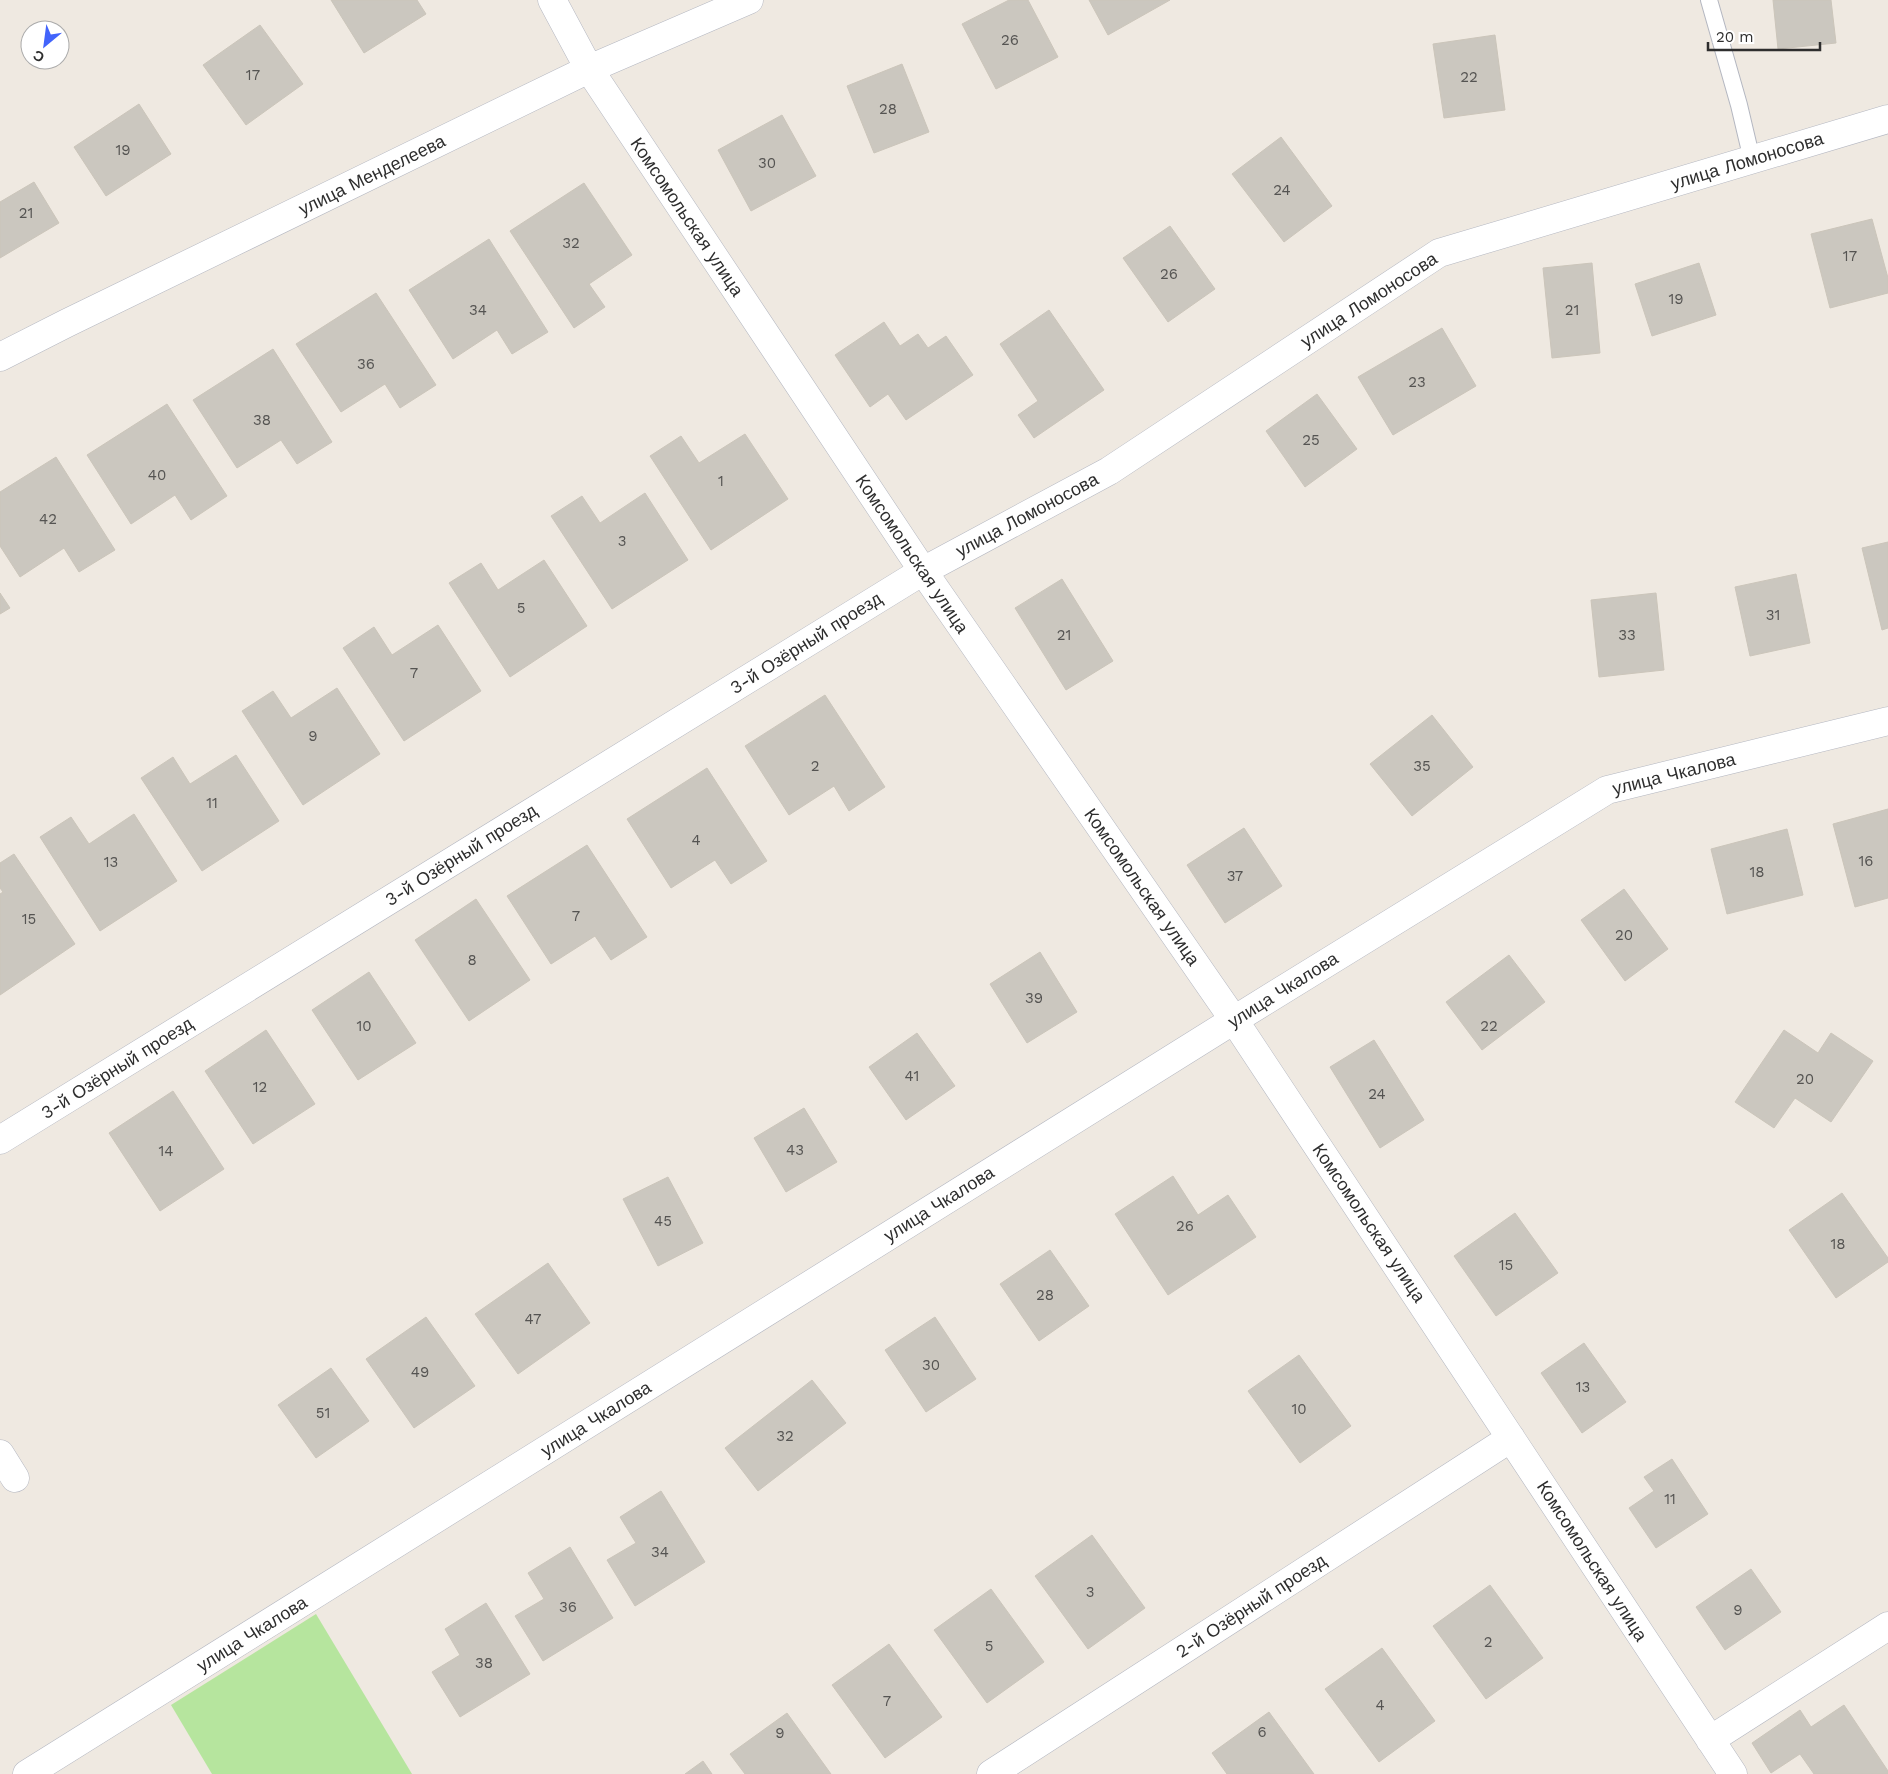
<svg xmlns="http://www.w3.org/2000/svg" width="1888" height="1774" font-family="'Work Sans',sans-serif">
<style>
.green{fill:#b6e59e}
.building{fill:#cbc7bf;stroke:#cbc5ba}
.lines{fill:none;stroke-linecap:round;stroke-linejoin:round}
.lane-casing{stroke:#b4b7c1;stroke-width:18}
.street-casing{stroke:#b4b7c1;stroke-width:29}
.lane{stroke:#fff;stroke-width:16}
.street{stroke:#fff;stroke-width:28}
.labels{text-anchor:middle;stroke-width:4;stroke-linejoin:round;paint-order:stroke}
.number-label{font-size:15px;fill:#555452}
.street-label{font-size:18px;fill:#2e2e2e;stroke:#fff}
</style>
<rect width="100%" height="100%" fill="#efe9e1"/>
<!-- green -->
<path class="green" d="M316,1614L412,1774H212L171,1705Z"/>
<!-- building -->
<path class="building" d="M331,0H417L426,14L364,53Z
M1009,0H1028L1058,57L996,89L962,24Z
M1089,0H1170L1108,35Z
M1773,0H1831L1836,43L1778,49Z
M260,25L303,84L246,125L203,65Z
M1495,35L1505,110L1444,118L1433,44Z
M902,64L929,132L874,153L847,86Z
M139,104L171,154L106,196L74,147Z
M782,115L816,176L751,211L718,150Z
M1281,137L1332,206L1284,242L1232,174Z
M34,182L59,223L0,258V202Z
M584,183L632,255L589,284L605,307L574,328L510,231Z
M1872,219L1888,278V293L1830,308L1811,234Z
M1170,226L1215,289L1168,322L1123,258Z
M489,239L548,332L512,354L497,330L453,359L409,290Z
M1592,263L1600,353L1552,358L1543,268Z
M1699,263L1716,315L1652,336L1635,284Z
M376,293L436,385L400,408L385,384L341,412L296,344Z
M1049,310L1104,390L1034,438L1018,415L1038,401L1000,344Z
M884,322L900,346L918,334L928,348L946,336L973,375L906,420L888,394L870,407L835,355Z
M1442,328L1476,386L1393,435L1358,377Z
M273,349L332,442L297,464L281,440L237,468L193,400Z
M1317,394L1357,449L1305,487L1266,431Z
M167,404L227,496L191,520L175,495L131,524L87,455Z
M745,434L788,499L711,550L650,456L681,436L699,463Z
M56,457L115,550L79,572L64,548L20,577L0,546V492Z
M645,493L688,560L612,609L551,516L582,496L600,523Z
M1888,542V628L1882,630L1862,548Z
M544,560L587,626L510,677L449,583L481,563L498,590Z
M1796,574L1810,643L1750,656L1735,587Z
M1062,579L1113,661L1066,690L1015,608Z
M0,593L10,608L0,614Z
M1656,593L1664,670L1599,677L1591,600Z
M438,625L481,691L404,741L343,648L374,627L392,655Z
M337,688L380,754L303,805L242,711L273,691L291,718Z
M825,695L885,787L849,811L834,786L789,815L745,746Z
M1432,715L1473,767L1412,816L1370,764Z
M236,755L279,821L202,871L141,778L173,757L190,784Z
M707,768L767,861L731,884L715,860L671,888L627,819Z
M1888,809V898L1855,907L1833,824Z
M134,814L177,881L100,931L40,837L71,817L89,844Z
M1244,828L1282,886L1225,923L1187,865Z
M1787,829L1803,895L1727,914L1711,849Z
M587,845L647,937L611,960L595,936L551,964L507,896Z
M14,854L75,944L0,995V894L3,892L0,888V863Z
M1624,889L1668,949L1625,981L1581,920Z
M476,899L530,980L469,1021L415,940Z
M1040,952L1077,1012L1027,1043L990,984Z
M1509,955L1545,1002L1482,1050L1446,1002Z
M369,972L416,1043L358,1080L312,1010Z
M266,1030L315,1104L253,1144L205,1071Z
M1784,1030L1818,1053L1831,1033L1873,1061L1831,1122L1795,1098L1774,1128L1735,1102Z
M917,1033L955,1086L906,1120L869,1067Z
M1374,1040L1424,1120L1380,1148L1330,1067Z
M173,1091L224,1169L160,1211L109,1133Z
M804,1108L837,1162L786,1192L754,1138Z
M1173,1176L1198,1215L1228,1195L1256,1237L1168,1295L1115,1214Z
M668,1177L703,1243L658,1266L623,1199Z
M1842,1193L1888,1258V1262L1836,1298L1789,1230Z
M1515,1213L1558,1273L1496,1316L1454,1256Z
M1050,1250L1089,1306L1039,1341L1000,1284Z
M548,1263L590,1323L518,1374L475,1314Z
M426,1317L475,1386L414,1428L366,1359Z
M935,1317L976,1379L926,1412L885,1350Z
M1584,1343L1626,1402L1582,1433L1541,1373Z
M1299,1355L1351,1426L1300,1463L1248,1391Z
M331,1368L369,1421L316,1458L278,1405Z
M812,1380L846,1423L758,1491L725,1448Z
M1672,1459L1708,1514L1656,1548L1629,1508L1654,1491L1644,1477Z
M661,1491L705,1562L635,1606L607,1560L636,1543L620,1517Z
M1092,1535L1145,1608L1088,1649L1035,1576Z
M570,1547L613,1618L543,1661L515,1616L544,1599L528,1573Z
M1751,1569L1781,1612L1725,1650L1696,1607Z
M1490,1585L1543,1658L1486,1699L1433,1626Z
M991,1589L1044,1662L987,1703L934,1630Z
M486,1603L530,1674L460,1717L432,1672L460,1655L445,1629Z
M889,1644L942,1717L885,1758L832,1685Z
M1382,1648L1435,1721L1379,1762L1325,1689Z
M1844,1705L1888,1771V1774H1814L1800,1754L1771,1773L1752,1743L1800,1710L1811,1727Z
M1269,1712L1314,1774H1227L1212,1753Z
M787,1713L831,1774H745L730,1754Z
M703,1761L712,1774H685Z"/>
<g class="lines">
<!-- lane casing -->
<g class="lane-casing">
<path id="lane" d="M1709,0L1739,105L1752,160"/>
</g>
<!-- street casing -->
<g class="street-casing">
<path id="street" d="M552,0L589,69L923,571L1234,1020L1733,1774
M0,357L67,323L589,69L749,0
M0,1140L923,571L1109,471L1439,253L1888,119
M0,1454L15,1478
M1710,1740L1888,1626
M27,1774L1234,1020L1607,790L1888,721
M991,1774L1511,1438"/>
</g>
<!-- lane -->
<use href="#lane" class="lane"/>
<!-- street -->
<use href="#street" class="street"/>
</g>
<g class="labels">
<!-- number labels -->
<g class="number-label">
<text x="1010" y="45">26</text>
<text x="253" y="80">17</text>
<text x="1469" y="82">22</text>
<text x="888" y="114">28</text>
<text x="123" y="155">19</text>
<text x="767" y="168">30</text>
<text x="1282" y="195">24</text>
<text x="26" y="218">21</text>
<text x="571" y="248">32</text>
<text x="1850" y="261">17</text>
<text x="1169" y="279">26</text>
<text x="1676" y="304">19</text>
<text x="478" y="315">34</text>
<text x="1572" y="315">21</text>
<text x="366" y="369">36</text>
<text x="1417" y="387">23</text>
<text x="262" y="425">38</text>
<text x="1311" y="445">25</text>
<text x="157" y="480">40</text>
<text x="721" y="486">1</text>
<text x="48" y="524">42</text>
<text x="622" y="546">3</text>
<text x="521" y="613">5</text>
<text x="1773" y="620">31</text>
<text x="1064" y="640">21</text>
<text x="1627" y="640">33</text>
<text x="414" y="678">7</text>
<text x="313" y="741">9</text>
<text x="815" y="771">2</text>
<text x="1422" y="771">35</text>
<text x="212" y="808">11</text>
<text x="696" y="845">4</text>
<text x="1866" y="866">16</text>
<text x="111" y="867">13</text>
<text x="1757" y="877">18</text>
<text x="1235" y="881">37</text>
<text x="576" y="921">7</text>
<text x="29" y="924">15</text>
<text x="1624" y="940">20</text>
<text x="472" y="965">8</text>
<text x="1034" y="1003">39</text>
<text x="364" y="1031">10</text>
<text x="1489" y="1031">22</text>
<text x="912" y="1081">41</text>
<text x="1805" y="1084">20</text>
<text x="260" y="1092">12</text>
<text x="1377" y="1099">24</text>
<text x="795" y="1155">43</text>
<text x="166" y="1156">14</text>
<text x="663" y="1226">45</text>
<text x="1185" y="1231">26</text>
<text x="1838" y="1249">18</text>
<text x="1506" y="1270">15</text>
<text x="1045" y="1300">28</text>
<text x="533" y="1324">47</text>
<text x="931" y="1370">30</text>
<text x="420" y="1377">49</text>
<text x="1583" y="1392">13</text>
<text x="1299" y="1414">10</text>
<text x="323" y="1418">51</text>
<text x="785" y="1441">32</text>
<text x="1670" y="1504">11</text>
<text x="660" y="1557">34</text>
<text x="1090" y="1597">3</text>
<text x="568" y="1612">36</text>
<text x="1738" y="1615">9</text>
<text x="1488" y="1647">2</text>
<text x="989" y="1651">5</text>
<text x="484" y="1668">38</text>
<text x="887" y="1706">7</text>
<text x="1380" y="1710">4</text>
<text x="1262" y="1737">6</text>
<text x="780" y="1738">9</text>
</g>
<!-- street labels -->
<g class="street-label">
<text transform="translate(1747 161) rotate(-17)" y="6">улица Ломоносова</text>
<text transform="translate(372 175) rotate(-26)" y="6">улица Менделеева</text>
<text transform="translate(687 217) rotate(56)" y="6">Комсомольская улица</text>
<text transform="translate(1369 300) rotate(-33)" y="6">улица Ломоносова</text>
<text transform="translate(1027 515) rotate(-28)" y="6">улица Ломоносова</text>
<text transform="translate(912 554) rotate(56)" y="6">Комсомольская улица</text>
<text transform="translate(806 643) rotate(-32)" y="6">3-й Озёрный проезд</text>
<text transform="translate(1674 774) rotate(-14)" y="6">улица Чкалова</text>
<text transform="translate(461 855) rotate(-32)" y="6">3-й Озёрный проезд</text>
<text transform="translate(1142 887) rotate(55)" y="6">Комсомольская улица</text>
<text transform="translate(1283 990) rotate(-32)" y="6">улица Чкалова</text>
<text transform="translate(117 1068) rotate(-32)" y="6">3-й Озёрный проезд</text>
<text transform="translate(939 1204) rotate(-32)" y="6">улица Чкалова</text>
<text transform="translate(1369 1223) rotate(56)" y="6">Комсомольская улица</text>
<text transform="translate(596 1419) rotate(-32)" y="6">улица Чкалова</text>
<text transform="translate(1592 1561) rotate(57)" y="6">Комсомольская улица</text>
<text transform="translate(1251 1606) rotate(-33)" y="6">2-й Озёрный проезд</text>
<text transform="translate(252 1634) rotate(-32)" y="6">улица Чкалова</text>
</g>
</g>
<!-- north arrow -->
<g transform="translate(45 45) rotate(209)"><circle r="24" fill="#ffffff" stroke="#ababab"/>
<path d="M0-4L9 19L0 12L-9 19Z" fill="#4264fb"/>
<text y="-8" font-size="14" font-weight="bold" text-anchor="middle" fill="#2e2e2e">С</text>
</g>
<!-- scale -->
<path d="M1708 42v8h112v-8" fill="none" stroke="#2e2e2e" stroke-width="2.5"/>
<text x="1716" y="42" font-size="15" fill="#2e2e2e" stroke="#ffffff" stroke-width="4" paint-order="stroke">20 m</text>
</svg>
